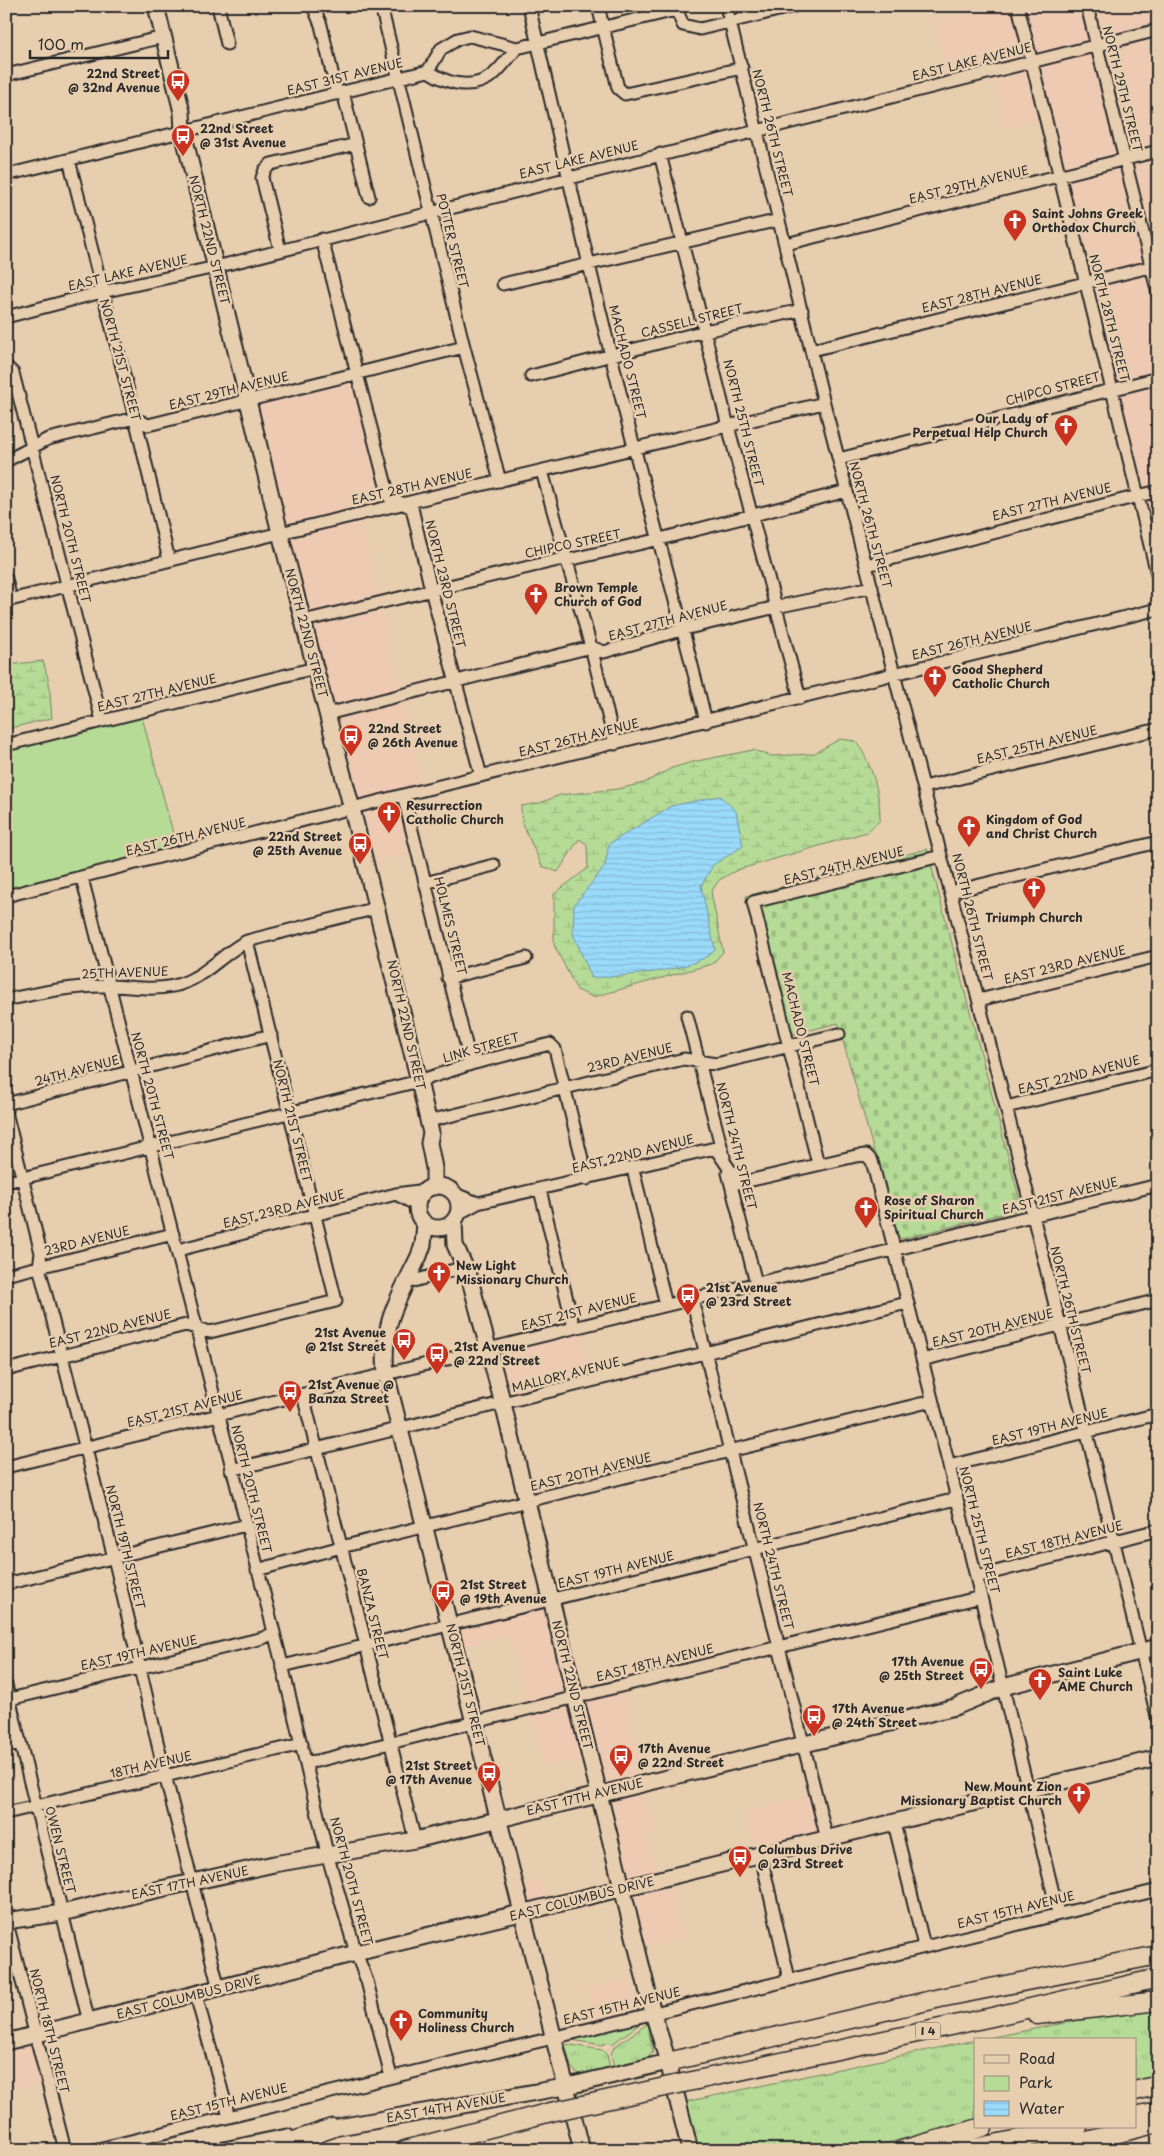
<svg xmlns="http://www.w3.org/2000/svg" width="1164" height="2156" font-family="'Playpen Sans',sans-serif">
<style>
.built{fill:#eecab3}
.grass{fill:url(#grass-tufts);stroke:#708360}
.wetland{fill:url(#wetland-marsh);stroke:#708360}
.cemetery{fill:url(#cemetery-stones);stroke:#708360}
.park{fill:#b5db96;stroke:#708360}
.water{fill:url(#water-rules);stroke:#6e94a8}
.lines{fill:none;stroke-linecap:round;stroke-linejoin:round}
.minor-casing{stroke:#2b2b2b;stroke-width:15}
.major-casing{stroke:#2b2b2b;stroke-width:19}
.highway-casing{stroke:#2b2b2b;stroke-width:21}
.minor{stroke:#e7ceaf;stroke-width:11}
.major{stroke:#e7ceaf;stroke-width:15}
.highway{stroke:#e7ceaf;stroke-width:18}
.highway-bridge-casing{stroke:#2b2b2b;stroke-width:21;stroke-linecap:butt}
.highway-bridge{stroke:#e7ceaf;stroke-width:18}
.labels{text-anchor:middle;stroke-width:5;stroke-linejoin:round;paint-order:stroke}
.shield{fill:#e7ceaf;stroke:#635c53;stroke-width:1}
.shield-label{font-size:11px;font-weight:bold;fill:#2b2b2b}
.street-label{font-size:12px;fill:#2b2b2b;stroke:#e7ceaf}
.poi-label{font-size:12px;font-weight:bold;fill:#2b2b2b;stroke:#e7ceaf;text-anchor:start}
</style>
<defs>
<pattern id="grass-tufts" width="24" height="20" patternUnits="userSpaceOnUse" patternTransform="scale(1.25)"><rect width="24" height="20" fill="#b5db96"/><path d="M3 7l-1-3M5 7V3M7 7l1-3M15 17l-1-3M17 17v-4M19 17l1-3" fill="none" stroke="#9cbc81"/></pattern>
<pattern id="wetland-marsh" width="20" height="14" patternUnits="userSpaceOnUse" patternTransform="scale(1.25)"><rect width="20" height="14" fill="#b5db96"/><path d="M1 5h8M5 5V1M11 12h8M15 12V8" fill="none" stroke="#9cbc81"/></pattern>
<pattern id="cemetery-stones" width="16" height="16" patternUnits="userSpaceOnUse" patternTransform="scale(1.25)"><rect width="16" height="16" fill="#b5db96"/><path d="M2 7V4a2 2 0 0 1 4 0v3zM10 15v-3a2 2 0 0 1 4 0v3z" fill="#9cbc81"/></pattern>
<pattern id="water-rules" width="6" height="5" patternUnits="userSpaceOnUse" patternTransform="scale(1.25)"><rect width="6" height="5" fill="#9adafb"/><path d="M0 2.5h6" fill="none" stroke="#85bbd7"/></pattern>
</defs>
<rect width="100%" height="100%" fill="#e7ceaf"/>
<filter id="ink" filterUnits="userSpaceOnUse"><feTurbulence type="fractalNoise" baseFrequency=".02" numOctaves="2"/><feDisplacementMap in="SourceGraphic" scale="10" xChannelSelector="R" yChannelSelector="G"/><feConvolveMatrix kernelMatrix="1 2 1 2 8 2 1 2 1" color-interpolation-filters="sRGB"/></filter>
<g filter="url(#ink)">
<!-- built -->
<path class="built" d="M997,6H1013L1026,57L946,77L935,21Z
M1023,6H1082L1091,41L1035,55Z
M1092,6H1158V23L1100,39Z
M1143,39L1158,98V146L1128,153L1103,49Z
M1094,51L1119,155L1063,170L1038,65Z
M1028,68L1041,119L1004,128L994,76Z
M1158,157V260H1154L1131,163Z
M1122,166L1145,263L1090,277L1065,180Z
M1148,273L1158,315V372L1115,382L1092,287Z
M354,380L387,502L283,527L254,405Z
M1158,383V485L1141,488L1118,392Z
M1158,496V558L1144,499Z
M360,519L380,596L306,614L286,537Z
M382,607L401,689L331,708L309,625Z
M404,700L423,785L356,803L333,718Z
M400,802L412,852L371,864L358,813Z
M580,1327L593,1381L502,1403L489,1348Z
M548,1606L570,1693L528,1703L509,1634L461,1648L456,1628Z
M623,1688L645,1778L608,1787L601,1783L579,1699Z
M572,1703L586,1759L546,1768L531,1713Z
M644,1786L656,1832L647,1835L661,1887L671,1885L684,1938L646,1947L605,1796Z
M812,1795L822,1832L755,1849L746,1811Z
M540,1878L546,1900L529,1905L523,1883Z
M629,1980L637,2015L597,2025L588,1989Z
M35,2036L46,2083L6,2093V2042Z"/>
<!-- grass -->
<path class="grass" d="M1158,2009V2075L1135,2081V2040H978L1080,2020Z
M644,2021L612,2044L607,2042L602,2045L565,2039Z
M647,2024L653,2052L645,2061L614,2067L611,2054L614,2047Z
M975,2040V2119L862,2150H696L685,2102Z
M565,2044L602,2050L607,2055L610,2068L578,2074L571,2067Z"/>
<!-- wetland -->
<path class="wetland" d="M43,661L49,682L52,718L6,729V665Z
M840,739L856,741C872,765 880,791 880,820L867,832L737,870L719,880L711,892L723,952L712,964L593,997L577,990L554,945V894L588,868L587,844L579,839L558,872L542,866L522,823L521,806L540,803L560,795L618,789L644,783L672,768L692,762L753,750L771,756L813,754Z"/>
<!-- cemetery -->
<path class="cemetery" d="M927,849L1022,1209L901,1239L897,1234L838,1023L783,1037L746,896Z"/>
<!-- park -->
<path class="park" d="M142,717L177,848L6,891V751Z"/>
<!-- water -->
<path class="water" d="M720,796L736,811L743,846L713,865L701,886L715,950C692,973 625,975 592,978L573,934L574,905L605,866L609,844L671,806Z"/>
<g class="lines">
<!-- minor casing -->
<g class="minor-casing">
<path id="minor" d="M218,6L227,44
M313,6L321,25L337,94
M381,6L464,347L500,481
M529,6C563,154 596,301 634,447C658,539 684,630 706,722
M598,6L618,88L625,94L742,68
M675,6L683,25L700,29L795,6
M726,6L824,403L1006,1107L1158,1720
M1018,6L1158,578
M1087,6L1158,294
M428,71C448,84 473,91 494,74C502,67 509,57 517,48
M6,75L163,37
M343,92L369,197
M660,154L728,426L800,698
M69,160L135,418L169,560
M6,175L428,71L441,49L458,39L470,36L517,48L676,10
M322,239L389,497L412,508L431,590L481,776
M786,244L1158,151
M280,250L262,178L265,170L271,164L356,144
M503,284L779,220
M6,317L102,292L216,267L1158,30
M812,350L1158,265
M6,366L13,373L102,721
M531,376L705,331L802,310
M839,459L1158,378
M6,461L48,439L135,418L148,425L464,347
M542,471L591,647L615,744
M867,565L1158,491
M6,579L11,600
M6,601L280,533L824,403
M303,621L558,560H568L660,539L847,491
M327,714L591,647L604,652L684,629L776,607L872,587
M6,745L315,668
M924,787L1158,729
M403,795L471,1064
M82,878L279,1652L328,1857L356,1953L367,1981L391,2077
M425,883L494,865
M951,892L1158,842
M6,896L403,795L1158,609
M448,978L526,958
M6,1000C39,993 75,985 108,986C130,986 151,991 173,986C203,980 221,954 247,941L377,908
M979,1000L1158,956
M687,1016L724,1157
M6,1104L271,1035
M1006,1107L1158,1070
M6,1112L41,1253L39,1267L114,1558L165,1775L219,1989
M429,1121L684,1059L716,1064L839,1034
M818,1164L753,902L941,856
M633,1169L666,1305
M728,1173L756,1283
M6,1182L419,1081L471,1064L550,1044L555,1049L587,1179
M540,1190L574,1328
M396,1194L418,1206
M455,1194L478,1203
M458,1214L478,1203L715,1148L739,1183L856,1156L866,1155L872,1161L949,1466L1058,1913
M178,1250L396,1194L426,1190
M6,1275L173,1234
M406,1283L465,1267
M692,1299L827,1839
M922,1360L1158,1300
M6,1370L186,1325L210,1332L336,1301L247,941
M303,1395L415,1840
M949,1466L1158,1414
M6,1467L1158,1185
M231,1470L907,1303
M257,1570L341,1547L932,1401
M976,1577L1158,1530
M6,1584L246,1525
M283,1666L956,1499
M6,1685L89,2022
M10,1699L263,1638L274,1633
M6,1747L20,1744
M307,1762L317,1761L981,1597
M6,1813L302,1744
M894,1823L924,1946
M761,1856L789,1979
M6,1919L65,2150
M196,1995L229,2117
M94,2150L1158,1890"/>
</g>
<!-- major casing -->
<g class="major-casing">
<path id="major" d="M156,6L182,112L183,132L280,533L352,809L419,1081L431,1133L429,1143L434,1168V1187
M417 1207a21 21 0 1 1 42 0a21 21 0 1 1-42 0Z
M454,1221L455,1245L469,1276L503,1404L653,2013L668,2062L690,2150
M425,1224L423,1245L419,1256C398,1300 381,1322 386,1374L582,2150
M6,1921L62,1913L138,1894L274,1864L415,1840L955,1707L1003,1687L1158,1647
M6,2042L356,1953L1158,1758
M322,2130L564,2087L668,2062
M224,2150L287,2137"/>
</g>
<!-- highway casing -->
<g class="highway-casing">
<path id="highway" d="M1037,2015L1158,2001
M668,2062L940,1998L1158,1955
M697,2080L992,2017L1158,1978
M1135,2091L1158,2085
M1135,2116L1158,2111
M268,2150L332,2128
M405,2150L551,2112
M902,2150L983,2127
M965,2150L1078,2127
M1052,2150L1158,2123"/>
</g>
<!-- minor -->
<use href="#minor" class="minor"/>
<!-- major -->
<use href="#major" class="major"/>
<!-- highway -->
<use href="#highway" class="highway"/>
<!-- highway-bridge casing -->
<g class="highway-bridge-casing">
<path id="highway-bridge" d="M551,2112L697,2080"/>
</g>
<!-- highway-bridge -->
<use href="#highway-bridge" class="highway-bridge"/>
</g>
</g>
<!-- icons -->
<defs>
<g id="bus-pin" transform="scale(1.25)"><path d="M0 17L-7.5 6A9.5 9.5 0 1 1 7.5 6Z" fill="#c8321e" stroke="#e7ceaf"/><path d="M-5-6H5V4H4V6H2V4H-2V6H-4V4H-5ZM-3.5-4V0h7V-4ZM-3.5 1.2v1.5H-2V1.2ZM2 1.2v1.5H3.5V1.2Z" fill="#fff"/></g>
<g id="church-pin" transform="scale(1.25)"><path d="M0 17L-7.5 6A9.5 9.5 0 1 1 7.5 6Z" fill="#c8321e" stroke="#e7ceaf"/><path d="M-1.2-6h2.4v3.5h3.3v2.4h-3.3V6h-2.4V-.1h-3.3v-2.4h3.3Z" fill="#fff"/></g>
</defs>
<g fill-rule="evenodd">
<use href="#bus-pin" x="178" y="81"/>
<use href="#bus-pin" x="183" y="136"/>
<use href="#church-pin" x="1015" y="221"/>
<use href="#church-pin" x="1066" y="426"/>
<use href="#church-pin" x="536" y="595"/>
<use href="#church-pin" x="935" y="677"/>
<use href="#bus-pin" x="351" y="736"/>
<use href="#church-pin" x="389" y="813"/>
<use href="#church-pin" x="969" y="827"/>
<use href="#bus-pin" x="360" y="844"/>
<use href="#church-pin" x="1034" y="889"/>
<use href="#church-pin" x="866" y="1208"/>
<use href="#church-pin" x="439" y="1273"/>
<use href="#bus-pin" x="688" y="1295"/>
<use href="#bus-pin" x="404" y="1340"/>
<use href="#bus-pin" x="437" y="1354"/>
<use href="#bus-pin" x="290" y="1392"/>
<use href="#bus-pin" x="443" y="1592"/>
<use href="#bus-pin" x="981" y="1669"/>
<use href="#church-pin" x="1040" y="1680"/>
<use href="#bus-pin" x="814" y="1716"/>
<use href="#bus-pin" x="621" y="1756"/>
<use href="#bus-pin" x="489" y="1773"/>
<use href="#church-pin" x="1079" y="1794"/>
<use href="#bus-pin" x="740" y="1857"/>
<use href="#church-pin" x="401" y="2021"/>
</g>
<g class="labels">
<!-- shield labels -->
<rect class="shield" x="915.5" y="2022.5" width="25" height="17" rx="4"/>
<g class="shield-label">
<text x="928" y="2035">I 4</text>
</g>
<!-- street labels -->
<g class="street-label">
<text transform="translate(972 62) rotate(-14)" y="4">EAST LAKE AVENUE</text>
<text transform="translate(345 77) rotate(-14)" y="4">EAST 31ST AVENUE</text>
<text transform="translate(1122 89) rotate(76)" y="4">NORTH 29TH STREET</text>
<text transform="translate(772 133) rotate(76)" y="4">NORTH 26TH STREET</text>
<text transform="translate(579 160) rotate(-14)" y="4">EAST LAKE AVENUE</text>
<text transform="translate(969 185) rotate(-14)" y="4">EAST 29TH AVENUE</text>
<text transform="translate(209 240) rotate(76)" y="4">NORTH 22ND STREET</text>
<text transform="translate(452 241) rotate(76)" y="4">POTTER STREET</text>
<text transform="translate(128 273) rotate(-13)" y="4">EAST LAKE AVENUE</text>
<text transform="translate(982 294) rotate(-14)" y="4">EAST 28TH AVENUE</text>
<text transform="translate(1109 318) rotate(76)" y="4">NORTH 28TH STREET</text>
<text transform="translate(692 321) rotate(-14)" y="4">CASSELL STREET</text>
<text transform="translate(120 360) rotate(75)" y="4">NORTH 21ST STREET</text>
<text transform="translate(627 362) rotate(76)" y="4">MACHADO STREET</text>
<text transform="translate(1053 389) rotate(-15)" y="4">CHIPCO STREET</text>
<text transform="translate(229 391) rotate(-14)" y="4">EAST 29TH AVENUE</text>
<text transform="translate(743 423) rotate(76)" y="4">NORTH 25TH STREET</text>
<text transform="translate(412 487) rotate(-13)" y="4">EAST 28TH AVENUE</text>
<text transform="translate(1052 502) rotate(-14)" y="4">EAST 27TH AVENUE</text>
<text transform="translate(870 525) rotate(75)" y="4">NORTH 26TH STREET</text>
<text transform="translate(70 539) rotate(76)" y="4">NORTH 20TH STREET</text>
<text transform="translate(573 544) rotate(-12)" y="4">CHIPCO STREET</text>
<text transform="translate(445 584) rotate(76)" y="4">NORTH 23RD STREET</text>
<text transform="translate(668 621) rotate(-15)" y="4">EAST 27TH AVENUE</text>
<text transform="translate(306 633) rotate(75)" y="4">NORTH 22ND STREET</text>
<text transform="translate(972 641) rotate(-14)" y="4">EAST 26TH AVENUE</text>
<text transform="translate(157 693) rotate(-14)" y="4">EAST 27TH AVENUE</text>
<text transform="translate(579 738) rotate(-14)" y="4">EAST 26TH AVENUE</text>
<text transform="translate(1037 745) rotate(-14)" y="4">EAST 25TH AVENUE</text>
<text transform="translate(186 837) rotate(-14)" y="4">EAST 26TH AVENUE</text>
<text transform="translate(844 866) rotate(-14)" y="4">EAST 24TH AVENUE</text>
<text transform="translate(972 917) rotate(76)" y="4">NORTH 26TH STREET</text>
<text transform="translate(450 926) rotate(76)" y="4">HOLMES STREET</text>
<text transform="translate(1065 965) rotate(-14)" y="4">EAST 23RD AVENUE</text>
<text transform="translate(125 973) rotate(-2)" y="4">25TH AVENUE</text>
<text transform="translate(406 1025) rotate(77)" y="4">NORTH 22ND STREET</text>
<text transform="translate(800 1029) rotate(76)" y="4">MACHADO STREET</text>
<text transform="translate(481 1048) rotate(-16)" y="4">LINK STREET</text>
<text transform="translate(630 1058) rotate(-14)" y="4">23RD AVENUE</text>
<text transform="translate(77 1071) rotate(-15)" y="4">24TH AVENUE</text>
<text transform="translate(1079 1075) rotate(-14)" y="4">EAST 22ND AVENUE</text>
<text transform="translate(152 1096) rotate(75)" y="4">NORTH 20TH STREET</text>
<text transform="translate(292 1121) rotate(76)" y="4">NORTH 21ST STREET</text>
<text transform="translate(736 1146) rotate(76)" y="4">NORTH 24TH STREET</text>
<text transform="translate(633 1154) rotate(-14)" y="4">EAST 22ND AVENUE</text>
<text transform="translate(1060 1196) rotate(-14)" y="4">EAST 21ST AVENUE</text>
<text transform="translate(284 1209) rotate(-14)" y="4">EAST 23RD AVENUE</text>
<text transform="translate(87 1241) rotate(-14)" y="4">23RD AVENUE</text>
<text transform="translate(1070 1310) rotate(76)" y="4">NORTH 26TH STREET</text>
<text transform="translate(579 1312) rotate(-14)" y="4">EAST 21ST AVENUE</text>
<text transform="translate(993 1328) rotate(-14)" y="4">EAST 20TH AVENUE</text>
<text transform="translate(110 1329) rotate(-14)" y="4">EAST 22ND AVENUE</text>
<text transform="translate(566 1375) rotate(-14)" y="4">MALLORY AVENUE</text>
<text transform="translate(185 1409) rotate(-14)" y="4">EAST 21ST AVENUE</text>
<text transform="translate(1050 1427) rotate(-14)" y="4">EAST 19TH AVENUE</text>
<text transform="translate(591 1472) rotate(-14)" y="4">EAST 20TH AVENUE</text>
<text transform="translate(251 1489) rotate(76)" y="4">NORTH 20TH STREET</text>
<text transform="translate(979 1530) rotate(76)" y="4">NORTH 25TH STREET</text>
<text transform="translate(1064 1540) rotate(-14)" y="4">EAST 18TH AVENUE</text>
<text transform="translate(125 1547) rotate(76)" y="4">NORTH 19TH STREET</text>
<text transform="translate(773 1566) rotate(76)" y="4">NORTH 24TH STREET</text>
<text transform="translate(616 1570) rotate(-14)" y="4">EAST 19TH AVENUE</text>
<text transform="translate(372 1614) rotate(76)" y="4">BANZA STREET</text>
<text transform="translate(139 1653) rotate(-13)" y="4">EAST 19TH AVENUE</text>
<text transform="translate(655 1663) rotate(-14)" y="4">EAST 18TH AVENUE</text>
<text transform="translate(465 1685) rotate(76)" y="4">NORTH 21ST STREET</text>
<text transform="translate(572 1685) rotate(76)" y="4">NORTH 22ND STREET</text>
<text transform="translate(151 1765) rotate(-13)" y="4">18TH AVENUE</text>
<text transform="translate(585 1797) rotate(-14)" y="4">EAST 17TH AVENUE</text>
<text transform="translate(60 1850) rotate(76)" y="4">OWEN STREET</text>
<text transform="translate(351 1881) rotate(75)" y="4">NORTH 20TH STREET</text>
<text transform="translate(190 1883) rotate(-12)" y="4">EAST 17TH AVENUE</text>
<text transform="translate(582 1899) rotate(-14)" y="4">EAST COLUMBUS DRIVE</text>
<text transform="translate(1016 1910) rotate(-14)" y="4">EAST 15TH AVENUE</text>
<text transform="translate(189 1997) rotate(-14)" y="4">EAST COLUMBUS DRIVE</text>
<text transform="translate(622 2006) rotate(-14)" y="4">EAST 15TH AVENUE</text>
<text transform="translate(49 2031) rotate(76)" y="4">NORTH 18TH STREET</text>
<text transform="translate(229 2102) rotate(-14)" y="4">EAST 15TH AVENUE</text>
<text transform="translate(446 2108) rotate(-10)" y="4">EAST 14TH AVENUE</text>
</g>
<!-- poi labels -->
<g class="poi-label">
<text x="160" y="78" text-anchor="end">22nd Street<tspan x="160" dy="14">@ 32nd Avenue</tspan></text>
<text x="200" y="133">22nd Street<tspan x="200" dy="14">@ 31st Avenue</tspan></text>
<text x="1032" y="218">Saint Johns Greek<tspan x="1032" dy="14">Orthodox Church</tspan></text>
<text x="1048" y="423" text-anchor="end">Our Lady of<tspan x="1048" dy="14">Perpetual Help Church</tspan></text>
<text x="554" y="592">Brown Temple<tspan x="554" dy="14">Church of God</tspan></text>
<text x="952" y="674">Good Shepherd<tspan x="952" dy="14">Catholic Church</tspan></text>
<text x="368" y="733">22nd Street<tspan x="368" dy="14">@ 26th Avenue</tspan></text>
<text x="406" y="810">Resurrection<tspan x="406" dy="14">Catholic Church</tspan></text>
<text x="986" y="824">Kingdom of God<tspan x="986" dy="14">and Christ Church</tspan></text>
<text x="342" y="841" text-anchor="end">22nd Street<tspan x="342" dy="14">@ 25th Avenue</tspan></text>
<text x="1034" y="922" text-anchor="middle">Triumph Church</text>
<text x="884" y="1205">Rose of Sharon<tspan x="884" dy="14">Spiritual Church</tspan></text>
<text x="456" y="1270">New Light<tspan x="456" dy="14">Missionary Church</tspan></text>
<text x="706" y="1292">21st Avenue<tspan x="706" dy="14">@ 23rd Street</tspan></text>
<text x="386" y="1337" text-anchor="end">21st Avenue<tspan x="386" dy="14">@ 21st Street</tspan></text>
<text x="454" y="1351">21st Avenue<tspan x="454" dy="14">@ 22nd Street</tspan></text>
<text x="308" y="1389">21st Avenue @<tspan x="308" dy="14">Banza Street</tspan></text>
<text x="460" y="1589">21st Street<tspan x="460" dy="14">@ 19th Avenue</tspan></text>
<text x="964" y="1666" text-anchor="end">17th Avenue<tspan x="964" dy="14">@ 25th Street</tspan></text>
<text x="1058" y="1677">Saint Luke<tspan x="1058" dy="14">AME Church</tspan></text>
<text x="832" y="1713">17th Avenue<tspan x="832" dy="14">@ 24th Street</tspan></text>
<text x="638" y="1753">17th Avenue<tspan x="638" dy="14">@ 22nd Street</tspan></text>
<text x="472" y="1770" text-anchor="end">21st Street<tspan x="472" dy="14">@ 17th Avenue</tspan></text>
<text x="1062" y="1791" text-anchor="end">New Mount Zion<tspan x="1062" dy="14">Missionary Baptist Church</tspan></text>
<text x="758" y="1854">Columbus Drive<tspan x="758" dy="14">@ 23rd Street</tspan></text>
<text x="418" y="2018">Community<tspan x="418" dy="14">Holiness Church</tspan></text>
</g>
</g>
<!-- margin -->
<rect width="1164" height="2156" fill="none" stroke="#e7ceaf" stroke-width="25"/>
<rect x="12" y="12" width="1139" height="2131" fill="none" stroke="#2b2b2b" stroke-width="2" filter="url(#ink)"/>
<!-- legend -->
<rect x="974" y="2038" width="162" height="90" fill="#e7ceaf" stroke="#9c8d7a"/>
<rect x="984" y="2055" width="25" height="8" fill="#e7ceaf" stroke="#9c8d7a"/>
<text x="1019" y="2064" font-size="15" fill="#2b2b2b">Road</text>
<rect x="984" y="2076" width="25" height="15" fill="#b5db96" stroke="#9c8d7a"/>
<text x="1019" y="2088" font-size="15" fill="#2b2b2b">Park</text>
<rect x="984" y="2101" width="25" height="15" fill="url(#water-rules)" stroke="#9c8d7a"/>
<text x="1019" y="2114" font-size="15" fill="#2b2b2b">Water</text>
<!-- scale -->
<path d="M30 50v8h138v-8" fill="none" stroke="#2b2b2b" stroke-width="2.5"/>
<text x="38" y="50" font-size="15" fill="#2b2b2b" stroke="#e7ceaf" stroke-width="4" paint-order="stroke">100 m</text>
</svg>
